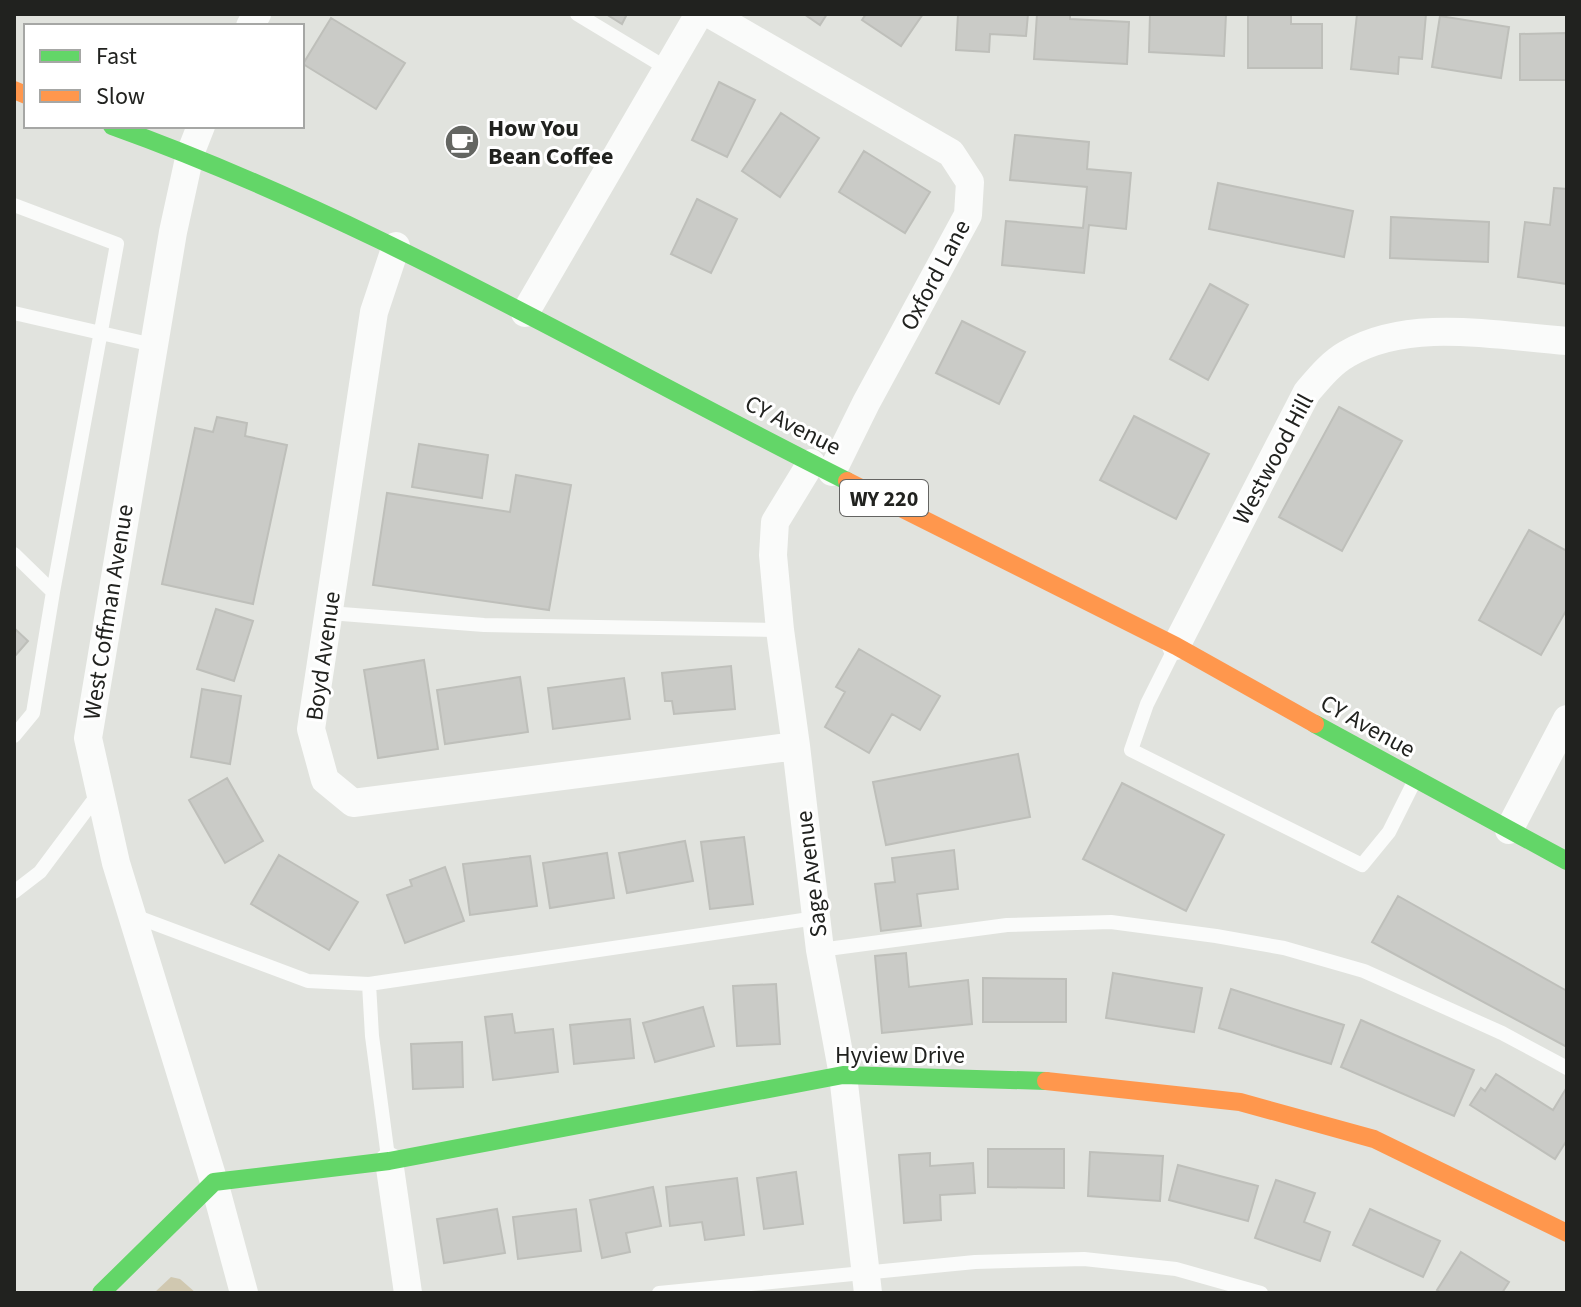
<svg xmlns="http://www.w3.org/2000/svg" width="1581" height="1307" font-family="'Source Sans 3',sans-serif">
<style>
.green{fill:#d0c8b0}
.building{fill:#cacbc7;stroke:#bebfba;stroke-width:2}
.lines{fill:none;stroke-linecap:round;stroke-linejoin:round}
.lane{stroke:#fafbfa;stroke-width:14}
.street{stroke:#fafbfa;stroke-width:28}
.fast{stroke:#63d668;stroke-width:18}
.slow{stroke:#ff974d;stroke-width:18}
.labels{text-anchor:middle;stroke-width:6;stroke-linejoin:round;paint-order:stroke}
.shield{fill:#fff;stroke:#646462;stroke-width:2}
.shield-label{font-size:22px;font-weight:bold;fill:#21221f}
.poi-label{font-size:24px;font-weight:bold;fill:#21221f;stroke:#fff;text-anchor:start}
.street-label{font-size:24px;fill:#21221f;stroke:#fff}
</style>
<rect width="100%" height="100%" fill="#e1e3de"/>
<!-- green -->
<path class="green" d="M171,1277L180,1279L196,1293H154Z"/>
<!-- building -->
<path class="building" d="M606,14H627L622,24Z
M804,14H827L820,25Z
M866,14H923L901,46L862,20Z
M958,14H1028L1026,36L990,34L989,52L956,50Z
M1037,14H1070V19L1129,22L1127,64L1034,59Z
M1150,14H1226L1224,56L1149,52Z
M1248,14H1291V24H1322V68H1248Z
M1357,14H1426L1422,59L1399,57L1398,74L1351,69Z
M1440,16L1509,27L1501,78L1432,67Z
M331,18L405,63L376,109L303,64Z
M1567,33V80H1520V34Z
M719,82L755,100L727,157L692,140Z
M781,113L819,138L780,197L742,171Z
M451,130L478,141L470,156L445,144Z
M1015,135L1089,142L1087,169L1131,173L1126,229L1089,225L1084,273L1002,265L1006,221L1083,228L1087,187L1010,180Z
M864,151L930,192L905,233L839,192Z
M1218,183L1353,211L1344,257L1209,229Z
M1554,188L1567,189V284L1518,277L1525,222L1550,225Z
M697,199L737,219L711,273L671,254Z
M1391,217L1489,222L1488,262L1390,258Z
M1210,284L1248,305L1208,380L1170,359Z
M962,321L1025,352L999,404L936,373Z
M1339,407L1402,441L1342,551L1279,517Z
M1134,416L1209,454L1176,519L1100,480Z
M217,417L247,423L245,436L287,445L253,604L162,584L195,428L213,432Z
M419,444L488,455L482,498L412,487Z
M516,475L571,485L549,610L373,585L387,493L510,512Z
M1529,530L1567,551V609L1541,655L1479,620Z
M216,609L253,621L234,681L197,669Z
M14,628L28,641L14,657Z
M859,649L940,696L920,730L892,714L869,753L825,727L845,692L836,687Z
M424,660L438,749L378,758L364,670Z
M731,666L735,709L674,714L672,701H665L662,673Z
M520,677L528,732L445,744L437,690Z
M624,678L630,719L553,729L548,688Z
M202,689L241,696L230,764L191,757Z
M1018,754L1030,817L886,845L873,782Z
M227,778L263,841L225,863L189,800Z
M1122,783L1224,835L1186,911L1083,859Z
M744,837L753,904L710,909L701,842Z
M685,841L693,881L627,893L619,853Z
M954,850L958,889L917,894L921,926L881,931L875,884L895,882L892,858Z
M607,853L614,898L550,908L543,863Z
M279,855L358,902L329,950L251,904Z
M530,856L537,906L470,915L463,864Z
M445,867L464,921L405,943L387,895L412,886L410,880Z
M1398,896L1567,991V1047L1372,942Z
M906,953L909,987L968,980L972,1024L882,1033L875,956Z
M1113,973L1202,988L1194,1032L1106,1018Z
M983,978L1066,979V1022H983Z
M776,984L780,1044L737,1046L733,986Z
M1231,989L1344,1025L1331,1064L1219,1028Z
M703,1007L714,1046L655,1062L643,1023Z
M512,1014L515,1033L553,1029L558,1072L493,1080L485,1017Z
M630,1019L634,1058L574,1064L570,1025Z
M1361,1020L1474,1070L1454,1116L1341,1067Z
M462,1042L463,1087L413,1089L411,1044Z
M1496,1074L1553,1110L1567,1087V1140L1555,1159L1470,1105L1481,1088L1485,1091Z
M988,1149H1064V1188L988,1187Z
M1090,1152L1163,1156L1160,1201L1088,1196Z
M930,1153V1166L973,1163L975,1193L940,1195L941,1220L904,1223L899,1155Z
M1178,1165L1258,1186L1248,1221L1169,1200Z
M796,1172L803,1224L764,1229L757,1178Z
M737,1178L744,1235L705,1240L702,1222L670,1226L666,1187Z
M1276,1180L1315,1193L1304,1222L1330,1232L1320,1261L1255,1238Z
M653,1187L661,1226L626,1233L630,1252L602,1258L590,1200Z
M497,1209L505,1253L444,1263L437,1219Z
M576,1209L581,1251L518,1259L513,1217Z
M1370,1209L1440,1241L1423,1277L1353,1245Z
M1461,1252L1509,1282L1502,1293H1441L1437,1290Z"/>
<g class="lines">
<!-- lane -->
<path class="lane" d="M577,14L668,69
M14,205L117,244L53,592
M14,313L153,345
M14,554L53,592L33,713L14,736
M329,613L484,625L780,630
M1174,650L1147,704L1131,750L1362,865L1389,832L1413,784
M14,892L40,872L99,793
M132,915L308,981L369,984L816,918
M820,950L1007,925L1111,922L1216,936L1284,948L1364,971L1502,1033L1567,1068
M369,984L372,1036L388,1157
M659,1293L975,1262L1084,1259L1176,1269L1261,1293"/>
<!-- street -->
<path class="street" d="M710,14L951,153L970,182L968,215L866,403L832,472
M250,26L257,14
M201,126L190,154L173,232L88,738L116,863L214,1182L244,1293
M396,246L374,312L311,729L325,780L353,803L796,746
M525,313L699,14
M811,463L775,522L773,555L780,630L796,746L820,950L843,1075L868,1293
M1176,646L1307,392C1319,378 1331,363 1347,354C1409,317 1498,336 1567,341
M1509,830L1567,719
M389,1161L408,1293"/>
<!-- fast -->
<path class="fast" d="M112,126C369,218 603,359 847,481
M1315,724L1567,861
M101,1293L214,1182L389,1161L843,1075L1046,1081"/>
<!-- slow -->
<path class="slow" d="M14,90L26,95
M847,481L1176,646L1315,724
M1046,1081L1240,1102L1374,1139L1567,1233"/>
</g>
<!-- icons -->
<defs>
<g id="cafe-disc" transform="scale(1.8)"><circle r="9.5" fill="#646662" stroke="#fff"/><path d="M-5.5-4.5H6V0H3Q3 3.5 0 3.5H-2.5Q-5.5 3.5-5.5 0ZM3-3.2v2h1.7v-2ZM-6 4.5H4V6H-6Z" fill="#fff"/></g>
</defs>
<g fill-rule="evenodd">
<use href="#cafe-disc" x="462" y="142"/>
</g>
<g class="labels">
<!-- shield labels -->
<rect class="shield" x="840" y="480" width="88" height="36" rx="6"/>
<g class="shield-label">
<text x="884" y="506">WY 220</text>
</g>
<!-- poi labels -->
<g class="poi-label">
<text x="488" y="136">How You<tspan x="488" dy="28">Bean Coffee</tspan></text>
</g>
<!-- street labels -->
<g class="street-label">
<text transform="translate(935 275) rotate(-62)" y="8">Oxford Lane</text>
<text transform="translate(793 425) rotate(27)" y="8">CY Avenue</text>
<text transform="translate(1273 459) rotate(-62)" y="8">Westwood Hill</text>
<text transform="translate(108 612) rotate(-81)" y="8">West Coffman Avenue</text>
<text transform="translate(323 656) rotate(-82)" y="8">Boyd Avenue</text>
<text transform="translate(1368 726) rotate(29)" y="8">CY Avenue</text>
<text transform="translate(811 874) rotate(-97)" y="8">Sage Avenue</text>
<text x="900" y="1063">Hyview Drive</text>
</g>
</g>
<!-- border -->
<rect width="1581" height="1307" fill="none" stroke="#21221f" stroke-width="32"/>
<!-- legend -->
<rect x="24" y="24" width="280" height="104" fill="#ffffff" stroke="#a6a7a5" stroke-width="2"/>
<rect x="40" y="50" width="40" height="12" fill="#63d668" stroke="#a6a7a5" stroke-width="2"/>
<text x="96" y="64" font-size="24" fill="#21221f">Fast</text>
<rect x="40" y="90" width="40" height="12" fill="#ff974d" stroke="#a6a7a5" stroke-width="2"/>
<text x="96" y="104" font-size="24" fill="#21221f">Slow</text>
</svg>
